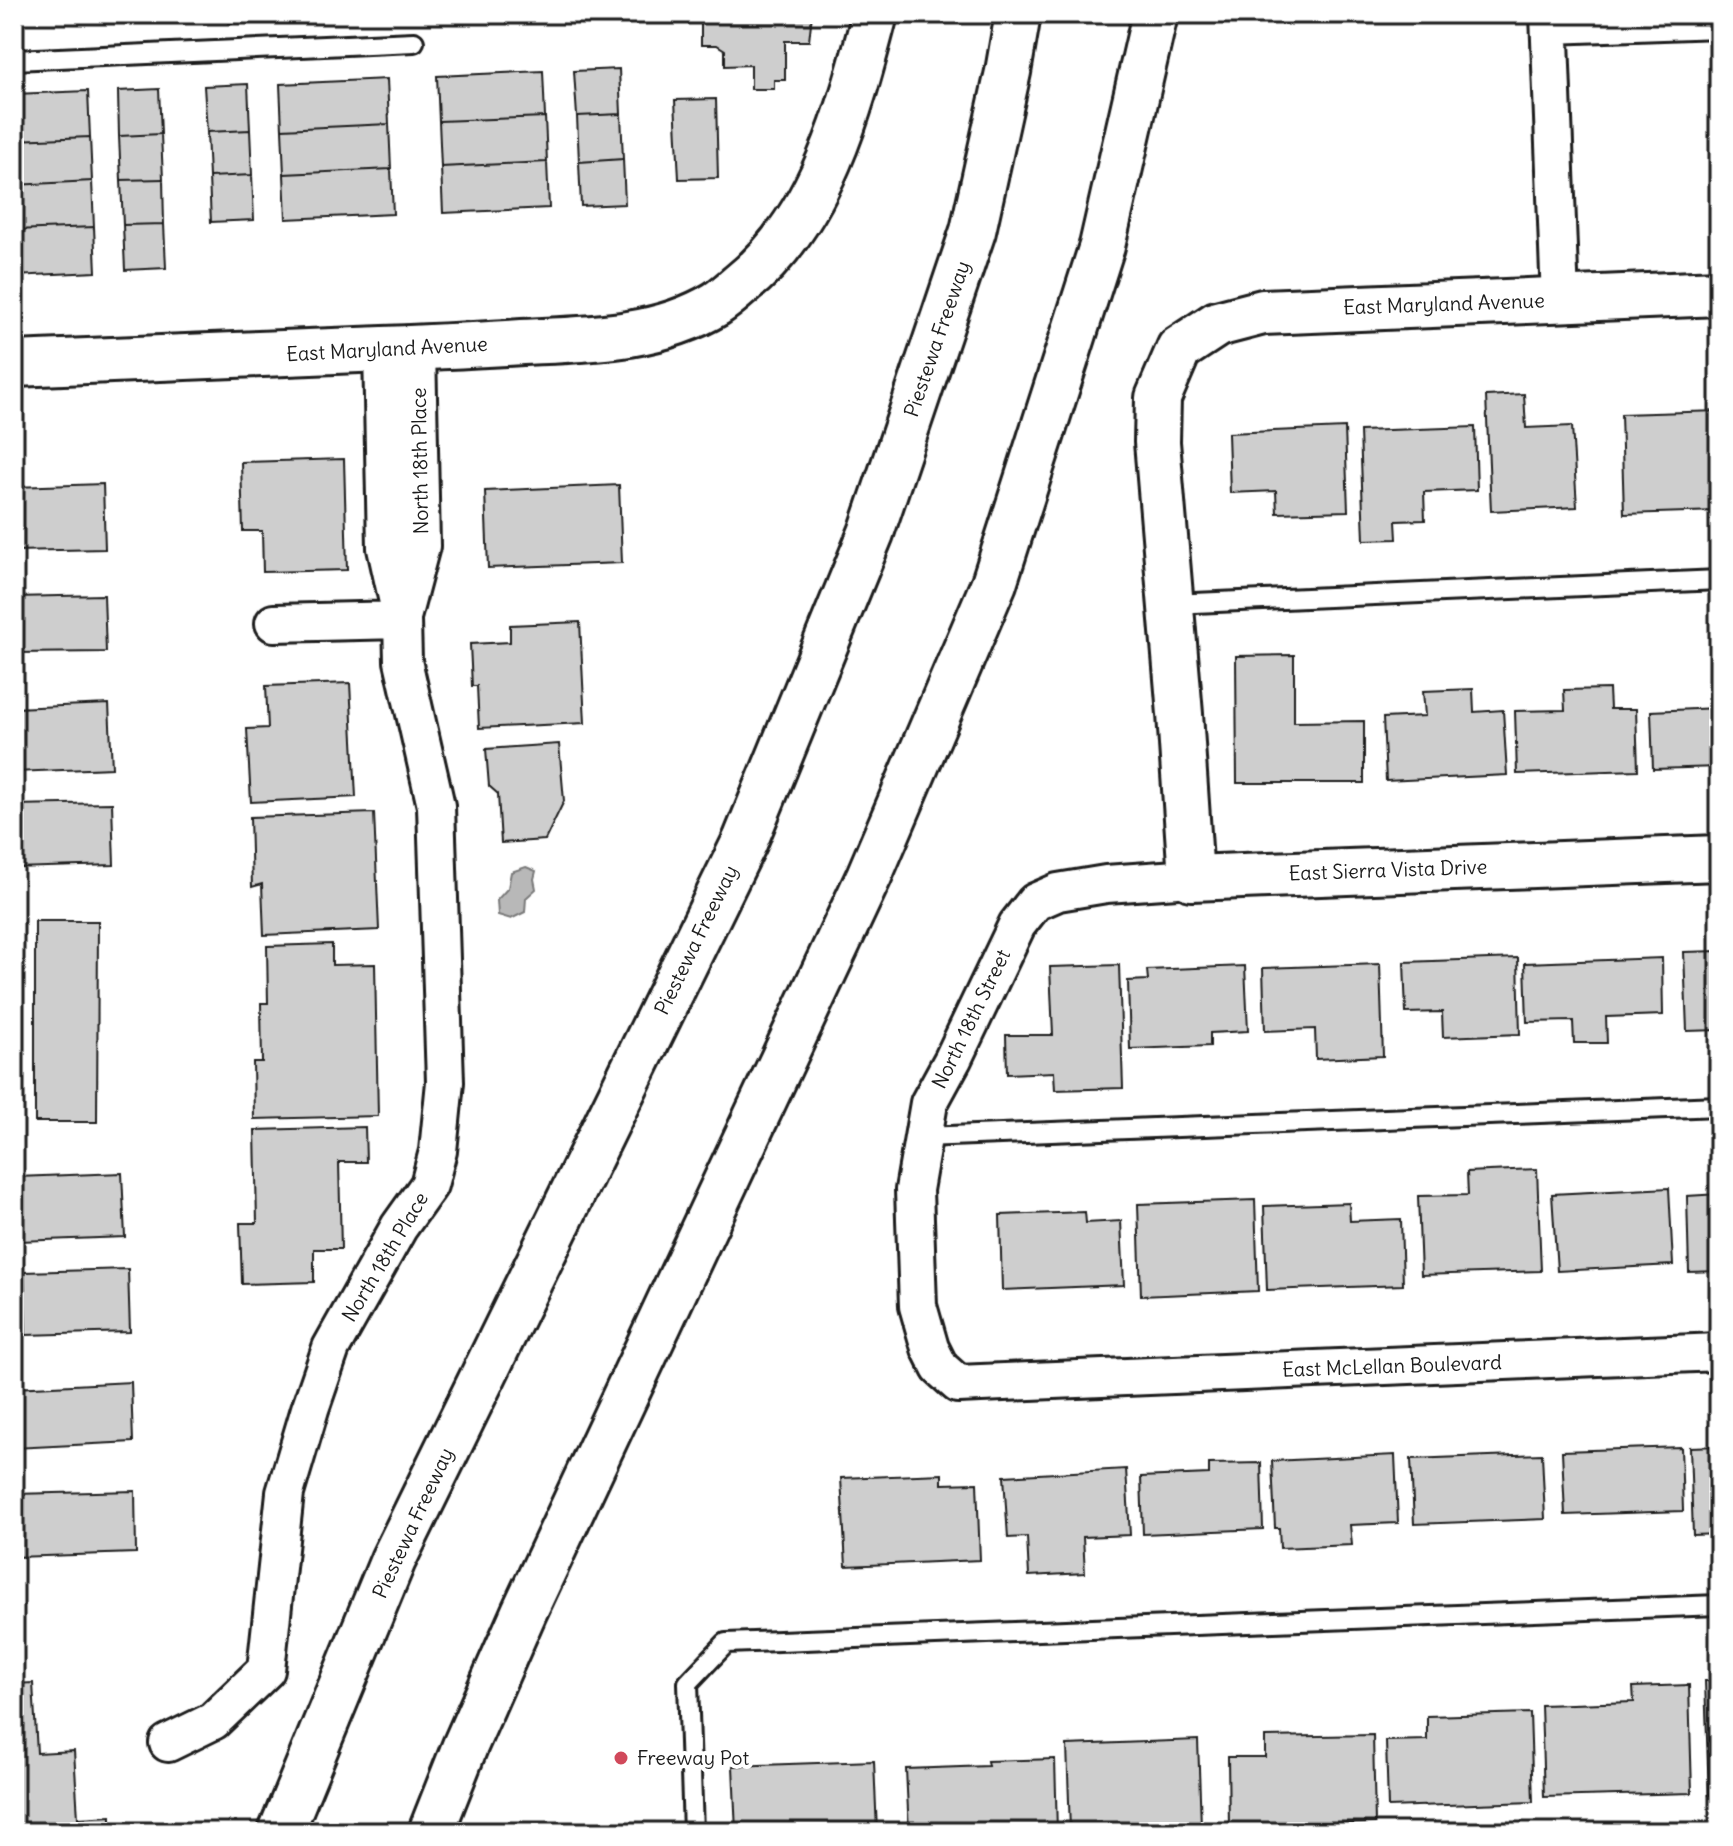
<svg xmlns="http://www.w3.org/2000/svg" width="1733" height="1846" font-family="Delius,sans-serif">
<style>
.water{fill:#b8b8b8;stroke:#7a7a7a;stroke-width:2}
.building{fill:#cecece;stroke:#1c1c1c;stroke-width:2}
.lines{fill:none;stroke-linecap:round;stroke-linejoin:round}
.service-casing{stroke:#1c1c1c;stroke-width:24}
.minor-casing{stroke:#1c1c1c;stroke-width:42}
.tertiary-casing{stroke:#1c1c1c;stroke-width:50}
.motorway-casing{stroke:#1c1c1c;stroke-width:50}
.service{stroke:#fff;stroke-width:18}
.minor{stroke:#fff;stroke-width:36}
.tertiary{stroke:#fff;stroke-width:44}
.motorway{stroke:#fff;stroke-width:44}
.poi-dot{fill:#d1495b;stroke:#fff;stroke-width:3}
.labels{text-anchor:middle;stroke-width:8;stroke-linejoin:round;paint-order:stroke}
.street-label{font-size:20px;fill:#1c1c1c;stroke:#fff}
.poi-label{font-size:20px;fill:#1c1c1c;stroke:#fff;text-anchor:start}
</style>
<rect width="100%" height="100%" fill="#fff"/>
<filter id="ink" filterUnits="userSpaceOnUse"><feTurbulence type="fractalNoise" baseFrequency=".0125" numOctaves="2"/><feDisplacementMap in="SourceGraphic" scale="16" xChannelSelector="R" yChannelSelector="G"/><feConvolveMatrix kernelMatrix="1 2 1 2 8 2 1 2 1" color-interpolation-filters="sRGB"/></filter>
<g filter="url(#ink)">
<!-- water -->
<path class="water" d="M526,867L536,871L534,879L536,889L526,898L525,912L511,919L498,915L497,900L508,888L511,872Z"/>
<!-- building -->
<path class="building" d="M229,14H276V21L229,23Z
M701,14H812L809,41H785V80H774V89H751V65L725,66V50L717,45H701Z
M619,69L621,114L577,116L574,71Z
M543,71L545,117L439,121L437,76Z
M387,79L389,124L282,129L280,84Z
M248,84L250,130L207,132L204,86Z
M159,89L161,134L119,136L118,91Z
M88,91L90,137L14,140V94Z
M716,99L718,178L679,179L675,100Z
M621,114L623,159L579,162L577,116Z
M545,117L547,162L441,167L439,121Z
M389,124L391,169L284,174L282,129Z
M250,130L252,175L209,177L207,132Z
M161,134L163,179L121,180L119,136Z
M90,137L92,181L14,185V140Z
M623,159L625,204L581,206L579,162Z
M547,162L549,208L443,213L441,167Z
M391,169L393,214L286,219L284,174Z
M252,175L254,220L211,222L209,177Z
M163,179L164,224L123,225L121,180Z
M92,181L94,227L14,230V185Z
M164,224L166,268L125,270L123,225Z
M94,227L96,272L14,276V230Z
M1524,394L1526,428L1572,426L1577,507L1491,511L1486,396Z
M1719,411V511L1624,514L1621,414Z
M1475,427L1477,490L1424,492L1425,520L1396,521L1397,539L1364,540L1360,431Z
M1345,428L1348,511L1277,513L1276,491L1230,493L1228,433Z
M344,459L347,570L263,572L262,531H243L241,462Z
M103,484L105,549L14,551V487Z
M619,485L622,563L488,568L485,491Z
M104,595L106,652L14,653V597Z
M580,622L585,723L479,728L477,686H472L470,644L510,642V625Z
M1294,655V722L1364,721V783H1237L1236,656Z
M1716,682H1719V767L1653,769L1651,711L1717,708Z
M350,683L356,797L251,802L247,729L268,728L266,686Z
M1473,689L1474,712L1503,710L1507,775L1386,781L1383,718L1425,716L1423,691Z
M1609,689L1610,709H1636L1638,770L1517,774L1515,711L1565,710L1564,690Z
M109,704L112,768L14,772V708Z
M559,744L564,801L545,840L501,843L498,794L489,786L486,749Z
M112,803L114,865L14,868V805Z
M374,813L379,930L264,935L262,884L252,887L250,817Z
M35,921H98L97,1122H35Z
M332,944V965L375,964L378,1116L254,1119L253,1062H262L261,1003H268L267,946Z
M1719,951V1030L1687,1031L1684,952Z
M1518,958L1520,1034L1443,1037L1442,1012L1406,1013L1404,962Z
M1662,958L1663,1015L1606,1017L1607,1043H1574L1573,1021L1527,1022L1525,963Z
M1380,964L1383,1056L1316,1059L1315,1029L1265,1031L1263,968Z
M1119,965L1123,1088L1055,1090L1054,1072L1007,1074L1006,1035H1053L1050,967Z
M1245,966L1248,1031L1210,1033V1046L1130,1049L1128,981L1148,980L1147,970Z
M365,1127L366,1162H339L341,1249H314V1282L242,1284L240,1223H257L255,1130Z
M1537,1169L1541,1271L1421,1275L1418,1196L1468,1195L1467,1172Z
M122,1173L125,1237L19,1241L17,1177Z
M1669,1188L1673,1265L1557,1271L1552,1194Z
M1719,1194V1271L1689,1272L1687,1196Z
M1255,1200L1258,1291L1141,1296L1138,1204Z
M1349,1203L1350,1221L1401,1219L1403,1285L1267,1290L1264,1206Z
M1085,1212L1086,1223L1121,1221L1124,1285L1002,1290L1000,1215Z
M128,1269L130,1332L26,1335L24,1272Z
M131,1382L133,1442L14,1448V1388Z
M1719,1446V1534L1693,1535L1690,1447Z
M1681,1447L1683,1511L1565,1515L1562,1451Z
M1542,1454L1545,1519L1414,1524L1411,1459Z
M1395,1455L1398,1523L1350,1525L1352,1545L1280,1548L1279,1528H1275L1272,1461Z
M1261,1463L1263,1529L1143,1534L1141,1477L1209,1474V1464Z
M1126,1469L1130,1535L1083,1537L1085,1573L1029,1576L1027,1537L1008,1538L1004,1476Z
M942,1474V1484L977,1483L980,1560L846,1566L841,1478Z
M135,1491L136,1553L14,1557V1494Z
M1705,1681H1719V1794L1709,1795Z
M33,1683L37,1753L74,1751L78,1818L111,1816V1832H14V1684Z
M1689,1685L1692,1793L1544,1797L1541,1705L1634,1702L1633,1687Z
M1530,1713L1533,1802L1388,1807L1386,1741L1427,1740V1716Z
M1373,1735L1375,1823L1229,1826L1228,1757H1265V1737Z
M1198,1740L1201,1826L1070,1830L1067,1745Z
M1055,1759L1057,1832H909L906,1769L988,1766L987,1761Z
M874,1761L877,1832H736L733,1766Z"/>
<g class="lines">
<!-- service casing -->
<g class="service-casing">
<path id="service" d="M14,60L414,42
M1171,604L1719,580
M923,1137L1719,1106
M693,1832L688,1683L726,1643L1719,1605"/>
</g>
<!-- minor casing -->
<g class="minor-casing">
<path id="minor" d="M1549,14L1560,300
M1550,25L1719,19
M403,614L421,546L417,348
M274,623L402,620
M1191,878L1106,884L1058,892L1035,902L1017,925L953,1059L929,1103L914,1190L918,1306L930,1348L940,1368L958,1384L1719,1352
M168,1743L213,1721L266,1670L285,1493L310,1409L331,1348L399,1227L429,1185L438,1151L445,1082L436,806L403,661L402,620L386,548L382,349"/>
</g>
<!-- tertiary casing -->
<g class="tertiary-casing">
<path id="tertiary" d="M1719,293L1263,312L1217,324L1179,349L1158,398L1157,442L1180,714L1191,878L1719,858
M14,364C137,359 260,354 383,349C430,347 476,345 522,342C588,339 658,339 716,304C724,299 732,292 740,285C821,221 850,110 875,14"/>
</g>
<!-- motorway casing -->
<g class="motorway-casing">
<path id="motorway" d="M281,1832L393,1560L745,841L871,533L973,231L1008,72L1018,14
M431,1832L465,1746L524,1612L869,876L994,583L1102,246L1155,14"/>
</g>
<!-- service -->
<use href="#service" class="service"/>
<!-- minor -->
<use href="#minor" class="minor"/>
<!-- tertiary -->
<use href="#tertiary" class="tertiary"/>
<!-- motorway -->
<use href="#motorway" class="motorway"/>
</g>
</g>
<!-- markers -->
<circle class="poi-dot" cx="621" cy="1758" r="8"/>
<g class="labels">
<!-- street labels -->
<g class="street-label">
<text transform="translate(1444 304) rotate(-2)" y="7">East Maryland Avenue</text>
<text transform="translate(937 339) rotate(-71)" y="7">Piestewa Freeway</text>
<text transform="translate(387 349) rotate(-3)" y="7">East Maryland Avenue</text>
<text transform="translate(420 461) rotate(-91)" y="7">North 18th Place</text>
<text transform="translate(1388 870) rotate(-2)" y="7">East Sierra Vista Drive</text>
<text transform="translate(696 940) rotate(-64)" y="7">Piestewa Freeway</text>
<text transform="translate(971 1019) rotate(-64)" y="7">North 18th Street</text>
<text transform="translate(385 1257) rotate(-59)" y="7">North 18th Place</text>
<text transform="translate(1392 1366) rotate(-2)" y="7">East McLellan Boulevard</text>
<text transform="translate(413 1523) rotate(-65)" y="7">Piestewa Freeway</text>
</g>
<!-- poi labels -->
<g class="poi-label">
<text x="637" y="1765">Freeway Pot</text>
</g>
</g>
<!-- margin -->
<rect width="1733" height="1846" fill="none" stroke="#fff" stroke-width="48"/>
<rect x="24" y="24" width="1685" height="1798" fill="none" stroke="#1c1c1c" stroke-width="3" filter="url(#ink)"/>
</svg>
